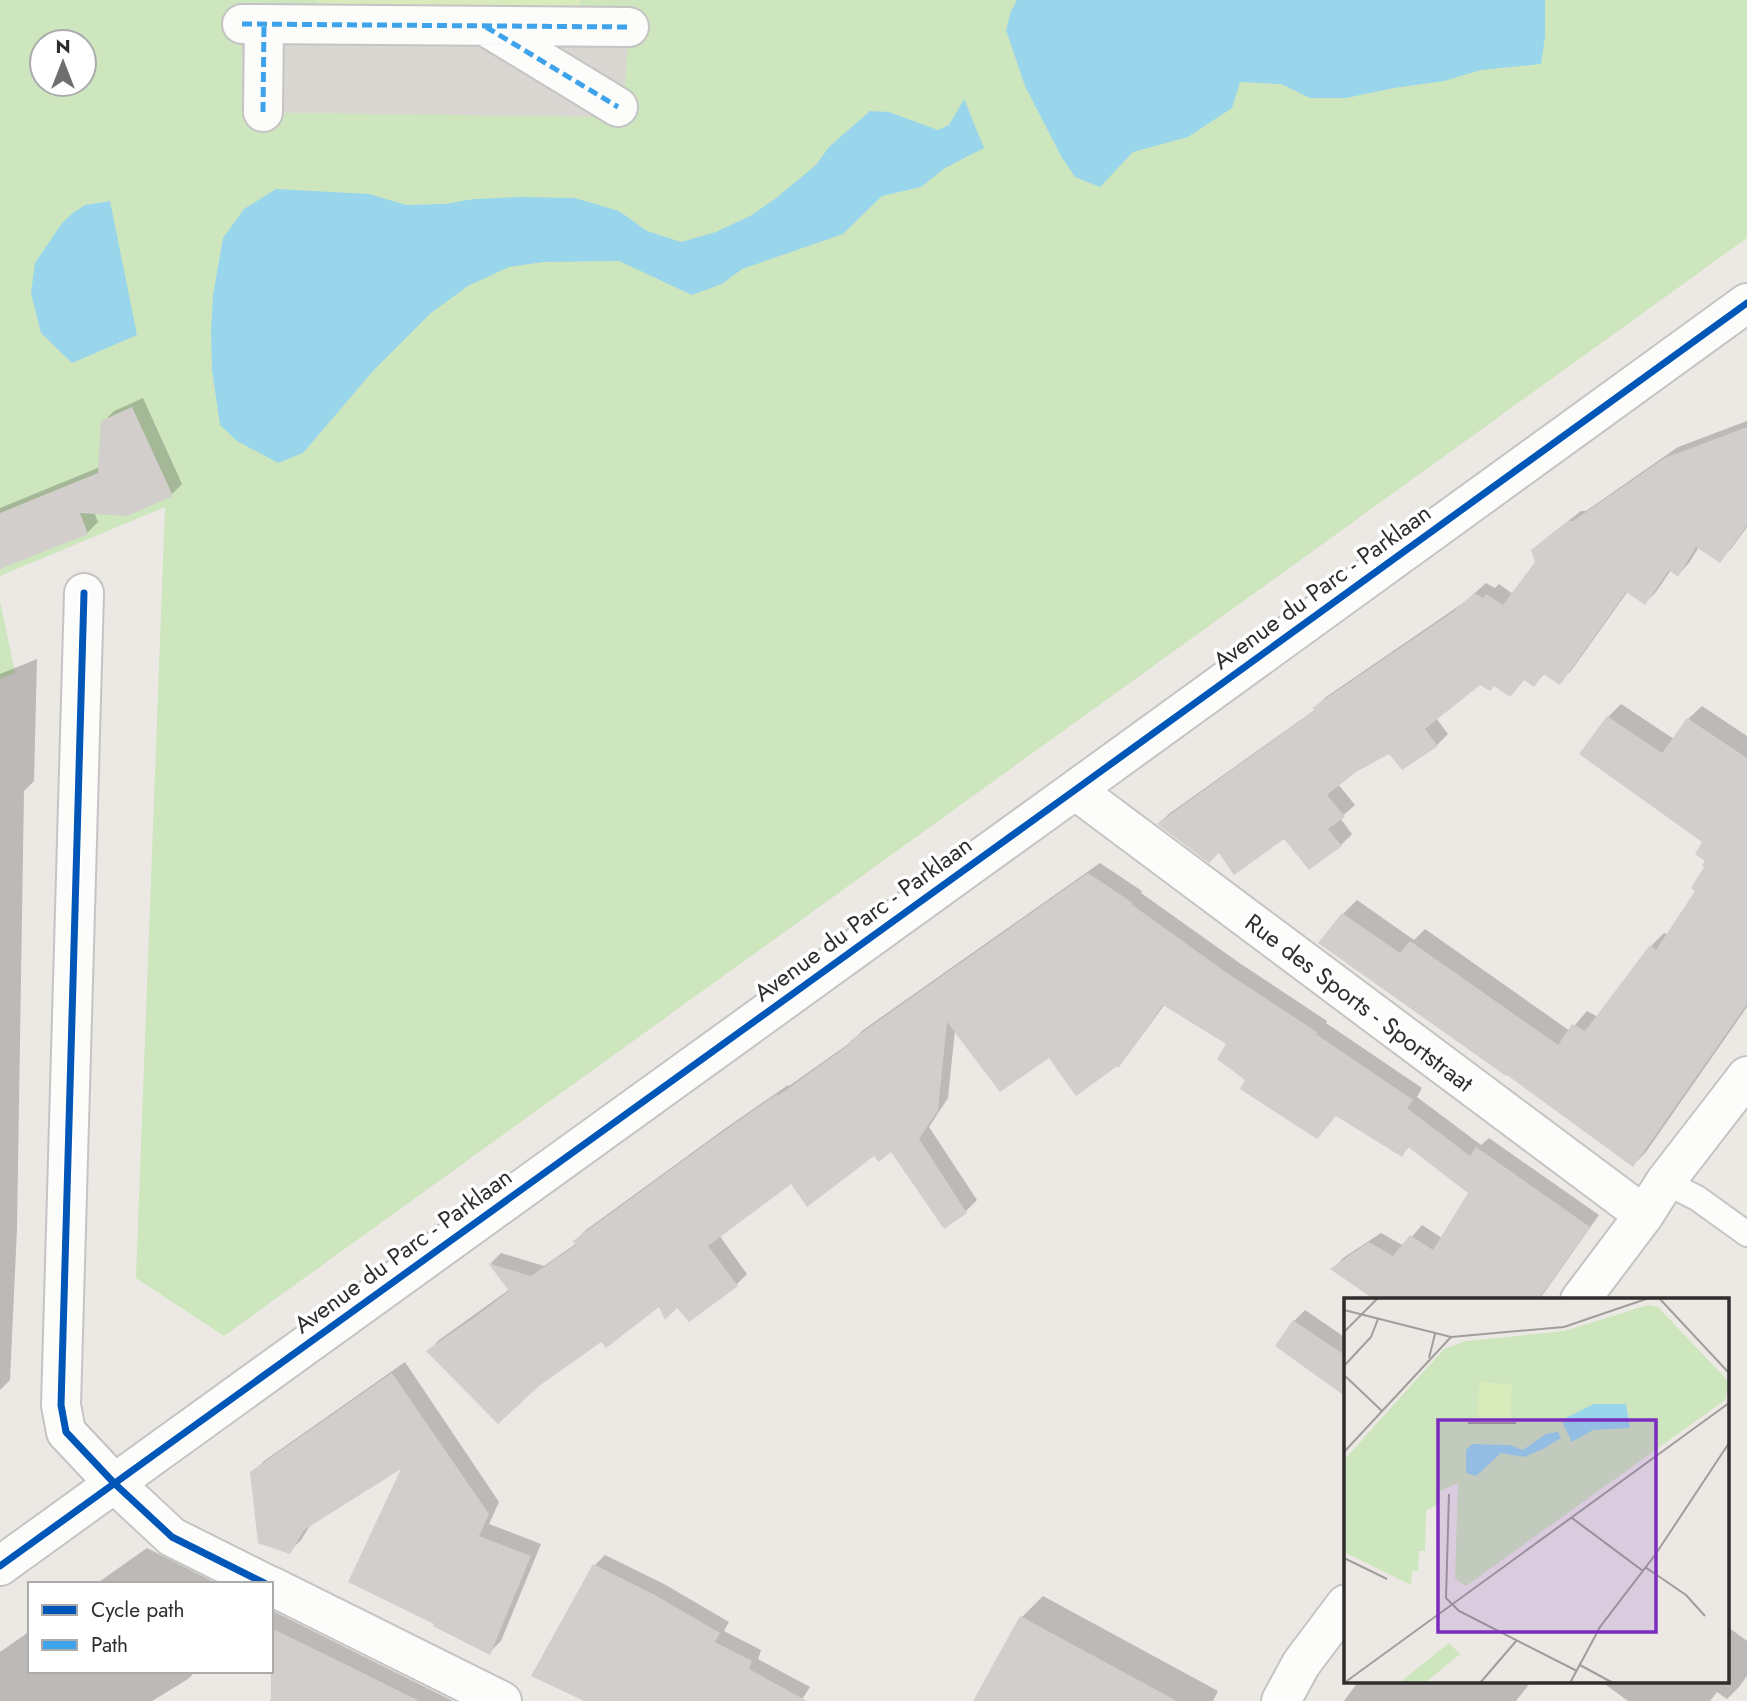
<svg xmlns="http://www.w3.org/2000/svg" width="1747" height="1701" font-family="Jost,sans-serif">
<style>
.green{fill:#cee6be;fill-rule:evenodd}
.pitch{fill:#d9eabb}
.plaza{fill:#dad6d2}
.water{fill:#99d6ec}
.shadow{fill:#0003}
.building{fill:#d1cecb}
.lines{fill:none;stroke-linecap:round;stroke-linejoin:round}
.lane-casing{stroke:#c5c4c5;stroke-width:28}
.street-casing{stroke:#c5c4c5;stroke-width:42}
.secondary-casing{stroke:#c5c4c5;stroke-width:42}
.lane{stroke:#fcfcfb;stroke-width:24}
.street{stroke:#fcfcfb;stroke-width:38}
.secondary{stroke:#fcfcfb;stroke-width:38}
.quiet{stroke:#3ea3eb;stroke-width:5;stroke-dasharray:10 5;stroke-linecap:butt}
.cycleway-casing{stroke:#fff;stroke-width:11}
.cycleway{stroke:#0057b8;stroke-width:7}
.labels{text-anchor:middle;stroke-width:7;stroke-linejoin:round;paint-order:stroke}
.street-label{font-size:24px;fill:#2e2e2e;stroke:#fff}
.inset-road{fill:none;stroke:#a09e9b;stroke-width:2}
.view{fill:#7b2cbf;fill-opacity:0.15;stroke:#7b2cbf;stroke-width:3.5}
.inset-edge{fill:none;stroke:#2e2e2e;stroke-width:3.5}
</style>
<rect width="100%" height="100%" fill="#ece8e4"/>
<!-- green -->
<path class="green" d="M0,0H1747V238L224,1336L136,1278L165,507L0,576ZM42,42H84V84H42Z
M0,601L15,673L0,679Z"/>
<!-- pitch -->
<path class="pitch" d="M317,0H580L579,14L317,3Z"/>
<!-- plaza -->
<path class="plaza" d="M242,24L629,27L624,97L611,117L242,112Z"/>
<!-- water -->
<path class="water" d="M1017,0H1545V37L1541,64L1481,70L1444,81L1394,88L1346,98H1310L1281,84L1240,82L1232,108L1188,137L1133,152L1100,187L1075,177L1061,156L1025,86L1006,30L1011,11Z
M964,99L984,148L945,168L921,187L882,196L843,234L742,269L722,284L692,295L619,261L543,262L509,267L468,286L431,313L373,371L303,453L278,463L237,441L220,425L212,370L211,331L213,295L223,238L244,209L276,189L369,194L406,205L444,204L474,199L520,197L575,198L619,211L647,231L681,242L716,232L750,216L775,199L816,165L829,147L870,111L889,112L938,130L949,125Z
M110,201L137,335L72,363L41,333L31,293L35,263L62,223L73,213L85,205Z"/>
<!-- shadow -->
<path class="shadow" d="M143,398L182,484L172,494L94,512L98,522L87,533L0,567V508L100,467L103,422L114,411Z
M1747,421V527L1731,549L1719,560L1699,547L1689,563L1678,575L1671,570L1656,592L1645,603L1628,591L1571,671L1559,682L1545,673L1534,685L1525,679L1510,695L1494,684L1480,683L1436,718L1448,734L1437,745L1389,752L1355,770L1338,784L1355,805L1340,818L1352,834L1341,845L1285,837L1219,850L1159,823L1170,813L1316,709L1315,708L1326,697L1466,601L1486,583L1495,588L1499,584L1513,594L1537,562L1545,539L1581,511H1586L1678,447Z
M37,659L34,781L24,791L17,1229L10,1380L0,1390V674Z
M1621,704L1674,739L1688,719L1702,706L1747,736V1007L1646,1152L1633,1165L1343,914L1357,900L1414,940L1425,929L1570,1031L1587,1011L1598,1017L1651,946L1664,933L1668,935L1697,891L1708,861L1704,841L1608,717Z
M1100,863L1142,891L1141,893L1241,964L1327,1021L1326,1023L1422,1088L1417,1097L1481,1145L1489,1138L1599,1215L1539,1300H1378L1333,1269L1343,1258L1381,1233L1404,1246L1422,1225L1442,1238L1470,1192L1410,1146L1401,1155L1337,1114L1248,1080L1229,1043L1165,1004L1129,1053L1118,1065L1049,1056L955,1030L948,1098L929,1127L977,1200L966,1211L944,1226L891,1150L874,1154L791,1181L719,1235L747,1274L736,1285L677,1305H659L601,1339L429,1351L439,1340L510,1289L491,1263L501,1253L544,1266L577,1243L575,1241L586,1230L723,1130L788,1085L789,1086L851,1042L863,1030Z
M1305,1310L1346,1338V1394L1277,1346L1294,1321Z
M405,1362L499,1502L489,1524L541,1544L501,1641L489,1653L406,1464L311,1524L301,1540L289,1552L252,1473L264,1461Z
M147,1548L218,1584H96Z
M605,1555L664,1584L729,1622L724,1631L761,1650L758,1659L810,1687L801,1701H588L595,1565Z
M1043,1596L1218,1691L1213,1701H975L1022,1617Z
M271,1610L453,1701H270L282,1677L271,1671Z
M1728,1627L1747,1641V1676L1739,1687L1727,1699L1717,1692L1710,1701H1628L1602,1682H1728Z
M30,1631V1671H196L188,1679L152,1701H0V1652Z
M1358,1682H1531L1516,1701H1344Z"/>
<!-- building -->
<path class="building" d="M132,407L173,496L127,516L80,513L88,534L0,569V513L98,473L101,421Z
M1747,427V525L1720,563L1696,547L1678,577L1669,570L1645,605L1626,592L1560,685L1543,674L1534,687L1524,680L1510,697L1494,686L1490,691L1480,685L1425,729L1438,746L1402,770L1389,754L1356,772L1327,795L1345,817L1328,829L1342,846L1309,870L1284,839L1234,875L1219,853L1209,863L1157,824L1315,710L1312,708L1453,612L1474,593L1483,598L1486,594L1503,605L1535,562L1531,550L1568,521H1573L1665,458Z
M1607,716L1662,753L1687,718L1747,758V1004L1633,1167L1507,1075L1506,1076L1318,943L1342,913L1400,953L1410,941L1558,1045L1572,1024L1585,1031L1650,945L1656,950L1695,891L1691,888L1704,867L1702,865L1705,861L1695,854L1702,842L1579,754Z
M1088,873L1133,903L1131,904L1230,975L1317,1032L1316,1034L1413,1100L1407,1108L1470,1156L1476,1147L1590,1227L1538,1300H1375L1330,1269L1369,1242L1393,1256L1410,1235L1433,1250L1468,1193L1408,1147L1402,1157L1336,1116L1317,1139L1240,1089L1245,1080L1217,1059L1226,1044L1163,1005L1119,1067H1116L1076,1096L1049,1058L1000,1092L947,1022L938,1110L919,1139L967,1213L944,1229L891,1152L879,1162L874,1156L807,1207L791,1184L708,1246L738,1286L689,1322L677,1308L665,1320L659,1307L606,1348L601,1342L539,1386L498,1424L426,1351L479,1314L509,1291L488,1263L531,1276L576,1245L573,1241L710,1141L777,1094L778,1096L850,1044V1041Z
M1293,1320L1346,1356V1397L1275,1346Z
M392,1373L489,1514L479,1536L531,1556L490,1655L433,1626L434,1624L348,1582L401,1469L304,1530L290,1554L258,1543L250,1472Z
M593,1564L653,1594L720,1633L715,1642L752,1661L749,1669L807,1701H584L531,1676Z
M1020,1616L1177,1701H973Z
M271,1628L353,1668L419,1701H271Z"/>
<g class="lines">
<!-- lane casing -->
<g class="lane-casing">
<path id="lane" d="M1665,1182L1697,1198L1747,1234"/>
</g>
<!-- street casing -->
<g class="street-casing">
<path id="street" d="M242,24L629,27
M485,26L618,107
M263,112L264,24
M84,593L61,1405L66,1432L114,1483L172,1537L266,1584
M1075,790L1644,1215
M0,1566L1075,790L1747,303
M271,1586L502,1701"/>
</g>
<!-- secondary casing -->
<g class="secondary-casing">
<path id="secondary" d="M1580,1300L1644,1215L1665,1182L1747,1076
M1281,1701L1301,1664L1346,1604"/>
</g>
<!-- lane -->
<use href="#lane" class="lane"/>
<!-- street -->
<use href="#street" class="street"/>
<!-- secondary -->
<use href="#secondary" class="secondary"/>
<!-- quiet -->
<path class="quiet" d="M242,24L629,27
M486,27L618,107
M263,112L264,24"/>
<!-- cycleway casing -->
<g class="cycleway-casing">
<path id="cycleway" d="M84,593L61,1405L66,1432L114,1483L172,1537L266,1584
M0,1566L1075,790L1747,303"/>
</g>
<!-- cycleway -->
<use href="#cycleway" class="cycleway"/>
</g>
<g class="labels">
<!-- street labels -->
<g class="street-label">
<text transform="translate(1322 587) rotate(-36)" y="8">Avenue du Parc - Parklaan</text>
<text transform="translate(863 919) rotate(-36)" y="8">Avenue du Parc - Parklaan</text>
<text transform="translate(1359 1003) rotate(37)" y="8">Rue des Sports - Sportstraat</text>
<text transform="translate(403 1251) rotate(-36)" y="8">Avenue du Parc - Parklaan</text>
</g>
</g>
<!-- overview -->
<g transform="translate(1344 1298)">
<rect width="385" height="385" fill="#ece8e4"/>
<path d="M304,7L314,9L385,84L381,102L122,288L111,281L114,185L94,194L96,206L82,212L81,253H75L74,273H68L67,287L0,254V162L100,51L122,43L220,33ZM105,345L116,356L81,385H55Z" fill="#cee6be"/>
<path d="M135,84L168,86L166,124L134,122Z" fill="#d9eabb"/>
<path d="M250,106H282L286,130L249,132L228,144L219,126L222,120ZM214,134L217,140L199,151L180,159L157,155L132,178L122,175V152L128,146L166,147L179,152L202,136Z" fill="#99d6ec"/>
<path class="inset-road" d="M315,0L385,75M0,12L107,39L220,29L305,0M0,34L34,0M85,60L91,36M0,68L27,39L34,21M0,77L38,113M124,125H172M0,154L107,39M105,196L102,300L115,313L233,373M228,220L299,273M0,260L43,281M301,269L342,297L361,318M236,367L269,385M0,385L385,105M136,385L173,342M226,385L256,329L311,257L385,145"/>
<path class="view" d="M94,122H312V334H94Z"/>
<rect width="385" height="385" class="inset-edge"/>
</g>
<!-- legend -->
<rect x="28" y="1582" width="245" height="91" fill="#ffffff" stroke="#ababab" stroke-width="2"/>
<rect x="42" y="1605" width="35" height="10" fill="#0057b8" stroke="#ababab" stroke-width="2"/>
<text x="91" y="1617" font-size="21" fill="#2e2e2e">Cycle path</text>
<rect x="42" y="1640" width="35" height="10" fill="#3ea3eb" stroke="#ababab" stroke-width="2"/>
<text x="91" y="1652" font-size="21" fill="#2e2e2e">Path</text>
<!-- north arrow -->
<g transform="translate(63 63)"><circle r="33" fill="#ffffff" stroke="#ababab" stroke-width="2"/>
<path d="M0-5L12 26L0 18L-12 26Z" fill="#706f6e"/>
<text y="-10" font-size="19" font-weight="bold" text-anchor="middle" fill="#2e2e2e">N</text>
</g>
</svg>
